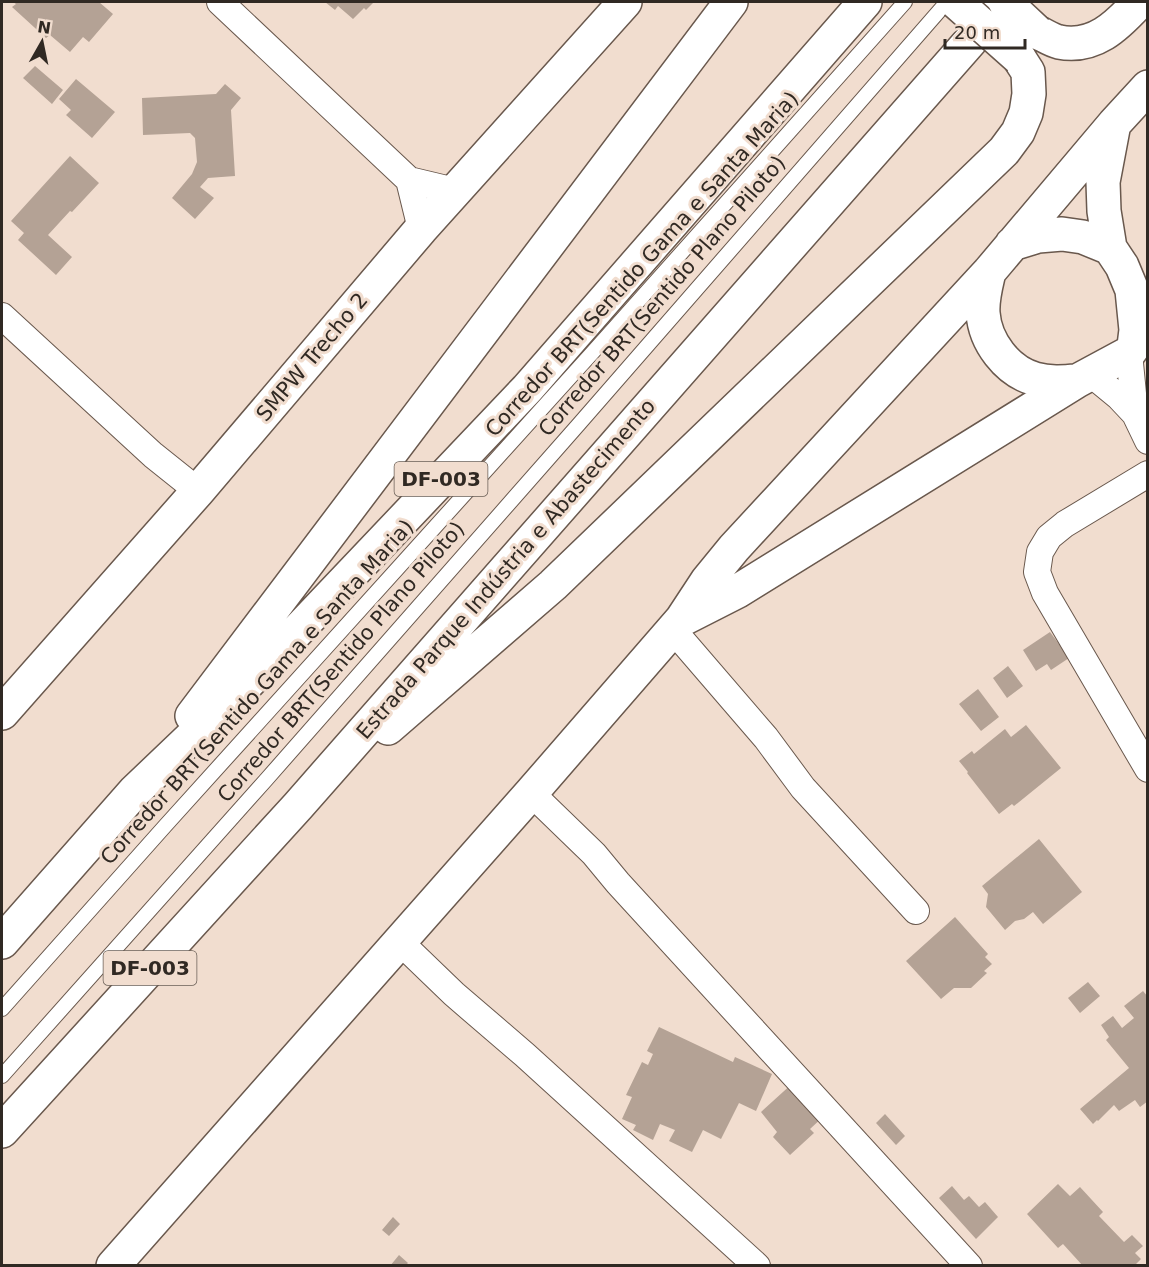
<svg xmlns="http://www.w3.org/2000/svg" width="1149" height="1267" font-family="'DejaVu Sans',sans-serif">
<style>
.building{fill:#b4a295}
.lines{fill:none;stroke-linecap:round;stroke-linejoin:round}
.lane-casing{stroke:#69584d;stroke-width:16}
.street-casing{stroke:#69584d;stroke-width:28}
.secondary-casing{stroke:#69584d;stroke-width:36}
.highway-casing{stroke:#69584d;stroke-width:36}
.lane{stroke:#fff;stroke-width:14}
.street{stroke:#fff;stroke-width:26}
.secondary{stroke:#fff;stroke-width:33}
.highway{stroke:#fff;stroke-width:33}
.highway-bridge-casing{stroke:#69584d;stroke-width:36;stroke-linecap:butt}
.highway-bridge{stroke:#fff;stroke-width:33}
.labels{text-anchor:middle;stroke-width:6;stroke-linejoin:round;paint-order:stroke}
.shield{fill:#f1ddcf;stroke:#6a5f57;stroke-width:1.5}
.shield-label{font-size:20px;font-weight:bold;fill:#302923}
.street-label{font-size:21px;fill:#302923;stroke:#f1ddcf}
</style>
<rect width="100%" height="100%" fill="#f1ddcf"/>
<!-- building -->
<path class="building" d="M13,2H68L70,3L71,2H99L113,14L89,42L83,37L70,52L50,35L46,38L12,7L16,4Z
M325,2H374L366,10L364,8L353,19L338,6L335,10Z
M35,66L63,90L52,104L23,78Z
M76,79L115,112L92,138L66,115L71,110L59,99Z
M225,84L241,98L231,110L235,176L208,178L200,187L214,198L195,219L172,198L192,174L197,162L195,138L190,133L143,135L142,98L216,94Z
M70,156L99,183L72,212L70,211L48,235L72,257L56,275L18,240L24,233L11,221Z
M1050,632L1059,644L1065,640L1075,654L1051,670L1047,664L1036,671L1023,650Z
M1008,666L1023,686L1007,698L993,678Z
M978,689L999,717L981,731L959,704Z
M1026,725L1061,768L1014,806L1012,804L999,814L967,773L968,772L959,761L972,751L974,754L1005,729L1011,737Z
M1039,839L1082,892L1043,924L1033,912L1024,919L1015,921L1005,930L986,907L988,894L982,886Z
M955,917L988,954L985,957L992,964L984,971L987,973L971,988H954L941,999L906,961Z
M1088,982L1100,996L1080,1013L1068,998Z
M1143,991L1148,997V1101L1140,1107L1135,1100L1119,1111L1114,1105L1098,1121L1097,1120L1093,1124L1080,1109L1129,1068L1106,1040L1109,1037L1101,1025L1113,1016L1122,1028L1134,1018L1124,1006Z
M659,1027L733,1062L735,1057L772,1074L756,1111L739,1103L721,1139L703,1130L692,1152L669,1141L675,1130L660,1124L653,1140L633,1130L636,1125L622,1119L632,1097L626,1095L642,1062L648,1065L653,1054L647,1051Z
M794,1082L824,1116L810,1129L814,1133L790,1155L773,1137L777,1132L761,1112Z
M885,1114L905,1136L896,1145L876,1123Z
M1058,1184L1070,1196L1080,1187L1103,1212L1099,1216L1124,1242L1132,1235L1143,1246L1135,1253L1141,1259L1134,1266H1083L1063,1244L1058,1248L1027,1214Z
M952,1186L964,1200L969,1196L979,1207L985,1202L998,1217L976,1239L939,1198Z
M393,1217L400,1224L389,1236L382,1230Z
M399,1255L408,1263L405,1266H390Z"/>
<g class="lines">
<!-- lane casing -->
<g class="lane-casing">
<path id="lane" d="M2,1009L165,826L593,352L905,2
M2,1076L265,781L579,424L947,2"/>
</g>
<!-- street casing -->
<g class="street-casing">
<path id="street" d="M220,2L409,180L455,191
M409,180L421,229
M2,316L153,455L198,491
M1129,353L1135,414
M1091,374L1119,397L1135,414L1148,441
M1148,474L1065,524L1049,537L1040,552L1037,572L1045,593L1148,769
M673,630L766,738L803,788L916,911
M531,793L594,854L618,883L969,1266
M399,941L454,994L525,1055L757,1266"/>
</g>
<!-- secondary casing -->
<g class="secondary-casing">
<path id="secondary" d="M1110,248L1104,211L1103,182L1113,129
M989,272C986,285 982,299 983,313C985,342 1007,371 1035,379C1049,383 1063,382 1077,381
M683,619L738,591L1077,381L1129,353L1134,346L1136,330L1132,290L1122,266L1110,248L1083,237L1062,234L1038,236L1012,244
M2,713L198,491L421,229L625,2
M113,1266L531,793L682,619L707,581L734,548L989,272L1114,124L1148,87"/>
</g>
<!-- highway casing -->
<g class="highway-casing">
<path id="highway" d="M1037,32C1044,35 1051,40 1059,42C1094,49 1117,26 1139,2
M192,716L731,2
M388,728L553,585L1004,151L1018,132L1026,113L1029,94L1028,72L1019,58
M2,942L135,791L243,688L527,389L865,2
M2,1131L298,806L1002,5"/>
</g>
<!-- lane -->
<use href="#lane" class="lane"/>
<!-- street -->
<use href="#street" class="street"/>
<!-- secondary -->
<use href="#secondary" class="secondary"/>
<!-- highway -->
<use href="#highway" class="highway"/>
<!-- highway-bridge casing -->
<g class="highway-bridge-casing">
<path id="highway-bridge" d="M956,2L1019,58
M1005,2L1037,32"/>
</g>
<!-- highway-bridge -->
<use href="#highway-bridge" class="highway-bridge"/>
</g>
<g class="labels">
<!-- shield labels -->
<g class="shield">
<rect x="394.5" y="462" width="93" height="34" rx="4.5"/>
<rect x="103.5" y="951" width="93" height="34" rx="4.5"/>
</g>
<g class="shield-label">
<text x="441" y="486">DF-003</text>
<text x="150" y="975">DF-003</text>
</g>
<!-- street labels -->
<g class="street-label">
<text transform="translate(642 264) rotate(-48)" y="7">Corredor BRT(Sentido Gama e Santa Maria)</text>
<text transform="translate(662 296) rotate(-49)" y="7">Corredor BRT(Sentido Plano Piloto)</text>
<text transform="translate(312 357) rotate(-50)" y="7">SMPW Trecho 2</text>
<text transform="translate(506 569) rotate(-49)" y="7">Estrada Parque Indústria e Abastecimento</text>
<text transform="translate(341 662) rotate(-49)" y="7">Corredor BRT(Sentido Plano Piloto)</text>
<text transform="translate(257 692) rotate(-48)" y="7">Corredor BRT(Sentido Gama e Santa Maria)</text>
</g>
</g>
<!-- border -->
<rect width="1149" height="1267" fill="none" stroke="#302923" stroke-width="6"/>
<!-- north arrow -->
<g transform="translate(42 42) rotate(9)" stroke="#f1ddcf" stroke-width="4.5" paint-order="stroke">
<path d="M0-4.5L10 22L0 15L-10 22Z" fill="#302923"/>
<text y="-9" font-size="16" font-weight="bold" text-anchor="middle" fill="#302923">N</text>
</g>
<!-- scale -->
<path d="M945 39v9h80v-9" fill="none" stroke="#302923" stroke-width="3"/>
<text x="954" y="39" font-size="18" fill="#302923" stroke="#f1ddcf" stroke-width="4.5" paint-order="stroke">20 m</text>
</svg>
